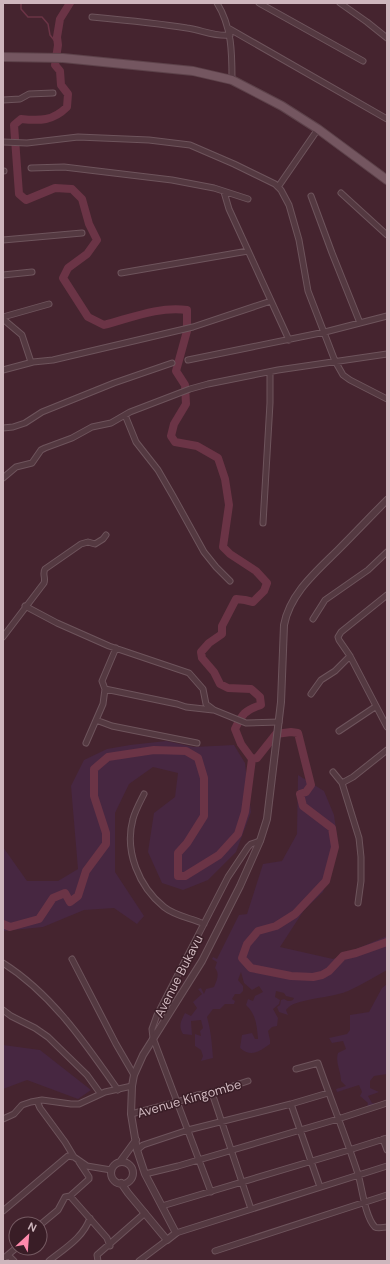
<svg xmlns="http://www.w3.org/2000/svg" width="390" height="1264" font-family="'DM Sans',sans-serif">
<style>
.green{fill:#472741}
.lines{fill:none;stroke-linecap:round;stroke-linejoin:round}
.stream{stroke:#6b3446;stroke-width:1.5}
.river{stroke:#6b3446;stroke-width:8}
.minor-casing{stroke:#6e545c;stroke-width:7}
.tertiary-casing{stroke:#6e545c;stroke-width:8}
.primary-casing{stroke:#5d424a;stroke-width:10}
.minor{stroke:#543941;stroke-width:5}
.tertiary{stroke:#543941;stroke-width:6}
.primary{stroke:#745660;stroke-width:8}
.labels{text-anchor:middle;stroke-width:3;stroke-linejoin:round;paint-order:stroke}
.street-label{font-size:13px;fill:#ceb6bd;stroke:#391d26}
</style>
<rect width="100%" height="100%" fill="#45242f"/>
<!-- green -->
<path class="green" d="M166,741L194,747L234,745L245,763L251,812L236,852L208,880L183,890L162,883L148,852L154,813L175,797L178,773L153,767L129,784L115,813V872L144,916L137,924L114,908L84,910L43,927L3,931V847L27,881H58L78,869L71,786L84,760L107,749L130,745Z
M298,775L324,791L334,815L338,843L323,892L304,910L280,947L333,959L387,936V970C374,977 361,985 348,991C336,996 321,997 308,1000C300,1002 291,1003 286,1010L288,1015L279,1012L277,1007L280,1005L281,1000L284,999C287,1001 290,1002 293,1000L294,998L286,996L284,993L276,991L275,997L280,1000L279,1004L273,1009L278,1018L277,1026L272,1027L268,1031L270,1040V1044C260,1051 251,1058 240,1048L242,1035L252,1033L255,1039H258C257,1026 256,1014 246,1005L248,999L253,1001L255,996L263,992L259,986L252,990L244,983L241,972L238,980L243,986V991L240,994H235L232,999L235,1001L234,1004H225L220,1009H213L207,1017C211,1031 212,1044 213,1058L201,1061L203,1056L201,1050L195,1046V1034L201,1036L200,1031L203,1028L201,1020L191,1021L192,1035L183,1034C178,1026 181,1021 185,1013L191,1016L197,1008L193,1002L202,994L198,989L201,988L204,994L206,989L214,987C217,980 220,974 215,968L217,962L212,959L213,957L217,959L239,915L247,914L263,864L282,861L297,834Z
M387,984V1074L374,1076L370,1081V1088L379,1092L368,1096L372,1103L377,1104L367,1107L368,1103L360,1096L362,1092L359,1085L337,1092L336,1089L346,1086L341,1081C341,1071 335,1062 338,1053L346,1049L343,1041L332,1043L329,1038L347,1034L350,1030V1015L369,1012L382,988Z
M3,1045L40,1050L91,1090L78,1099L27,1080L3,1089Z"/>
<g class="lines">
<!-- stream -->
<path class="stream" d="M21,3V9L28,17H42L48,24L50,35L58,45"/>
<!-- river -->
<path class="river" d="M70,3L60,19L57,37L58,45L55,65L60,71L61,85L68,94L67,107C53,121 40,121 21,119L14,125L19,194L26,200L55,188L72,189L82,199L89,224L97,240L87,254L68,268L63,278L88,317L104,325C131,318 159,306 187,310V331L176,371L185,385L186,404L174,424L171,436L175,442L197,446L218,458L225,479L229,505L223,547L230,554L256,571L267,583L264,591L253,602L245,600L236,599L222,626V634L209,643L201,652L202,658L214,672L220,684L228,688L251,689L260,697L261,705C245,710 242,714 235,729L241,744L252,759L257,758L276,734L291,732L298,733L311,785L306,792L300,794L303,806L332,828L335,847L326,881L295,914L276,926L258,931L247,944L242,958L251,968L291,976L313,977L322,975L329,971L343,956L356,953L387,942
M3,924L10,927L39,919L53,898L65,893L70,902L78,896L86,871L106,844V833L94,796V769L108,757L154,750L186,751L198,758L204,778V816L187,843L178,853V876H185L219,855L238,834L245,812L252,759"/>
<!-- minor casing -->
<g class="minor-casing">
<path id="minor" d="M217,3C232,27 232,53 232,80
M259,3L363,61
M340,3L367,22L387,38
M92,17C124,20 156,23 187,28C202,30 215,37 230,35
M228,28L387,119
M3,100L20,99L29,94L53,93
M3,142L27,143L78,137L149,140L190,145L234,164L275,184L281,190L289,205L299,240L308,291L335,361L343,375L350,380L387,399
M31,168L64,167L172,180L214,188L248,199
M3,171H4
M278,187L318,129
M224,192L229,209L289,340
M341,193L387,235
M311,196L332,253L360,323
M3,240L82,233
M121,273L248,251
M3,275L32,272
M3,317L49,304
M3,319L22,335L31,362
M188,360L325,332L387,316
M3,370L33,362L53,360L193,327L271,301
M125,415L136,442L158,470L173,496L204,552L216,567L230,581
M3,428L13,427L25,423L42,412L114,383L172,363
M3,478L16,467L32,463L41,450L45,448L72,438L92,427L111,423L130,412L190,389L208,384L278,370L387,354
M263,523L270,403V372
M387,595L341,632L338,637L339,640L350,656L387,727
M25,606L57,623L109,646L189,673L203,689L206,704L214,710L246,723L279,722
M313,619L325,600L368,570L387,552
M3,637L44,583C46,578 42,574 45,569L81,544L88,542L95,544L103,539L106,535
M105,689L177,704L186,707L213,710
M311,694L321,680L335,671L350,656
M96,720L112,726L197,743
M339,731L375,707
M86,743L103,704L105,689L102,681L116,648
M333,772L342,783L359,838L361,857V881L358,903
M342,783L353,777L387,750
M144,794C140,802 135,811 133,819C124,851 139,887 164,907C175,916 191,918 204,924
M72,959L116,1044L134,1075
M3,963C52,994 85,1043 118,1090
M3,1010L11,1016L35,1028L48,1037L87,1075L100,1093
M296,1069L318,1063C331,1100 346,1137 358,1174C362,1187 365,1217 375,1227C378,1229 384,1227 387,1227
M212,1093L251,1209
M37,1101L40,1108L65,1142L74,1157
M291,1104L320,1187
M131,1114L177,1102L197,1095L212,1093L248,1081
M3,1119L14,1114L22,1105L31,1102L42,1100L71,1104H79L105,1092L132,1086
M383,1139L387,1150
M137,1150L143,1145L188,1130L291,1104L328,1093
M145,1174L178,1166L338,1119L387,1103
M211,1192L153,1038L152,1029L157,1015L228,877L248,847L251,844L260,841
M70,1196L107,1238L110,1246
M162,1206L349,1150L387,1138
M3,1211L68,1156L74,1157L87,1166L111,1170
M40,1225L58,1210L65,1197L70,1196L89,1179V1177L79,1162
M176,1233L387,1166
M215,1251L387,1195
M8,1255L14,1261
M3,1259L16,1248
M49,1261C65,1248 83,1238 90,1218
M98,1261L97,1255L145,1213
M139,1261L167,1240"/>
</g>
<!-- tertiary casing -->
<g class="tertiary-casing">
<path id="tertiary" d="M120,1162L136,1140
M111 1173a11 11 0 1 1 22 0a11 11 0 1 1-22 0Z
M121,1183L128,1193L167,1240L176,1233L145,1174L137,1150L131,1114L132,1086L134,1075L143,1055L202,961L240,886L260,841L267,819L281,702L284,625C290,593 317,571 339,549C355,533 371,516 387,500"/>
</g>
<!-- primary casing -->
<g class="primary-casing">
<path id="primary" d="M3,57L63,58L193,71L232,80L282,106L318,129L387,180"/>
</g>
<!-- minor -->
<use href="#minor" class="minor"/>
<!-- tertiary -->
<use href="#tertiary" class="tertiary"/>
<!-- primary -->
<use href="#primary" class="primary"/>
</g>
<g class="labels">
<!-- street labels -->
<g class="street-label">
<text transform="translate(178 976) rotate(-63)" y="5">Avenue Bukavu</text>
<text transform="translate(189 1098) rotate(-16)" y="5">Avenue Kingombe</text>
</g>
</g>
<!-- border -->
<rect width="390" height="1264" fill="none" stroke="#ceb6bd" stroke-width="8"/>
<!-- north arrow -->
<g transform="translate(28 1236) rotate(26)"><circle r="19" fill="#391d26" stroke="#755a62"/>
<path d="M0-3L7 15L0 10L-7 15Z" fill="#ff89ac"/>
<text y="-6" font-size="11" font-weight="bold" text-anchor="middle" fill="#ceb6bd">N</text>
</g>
</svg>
